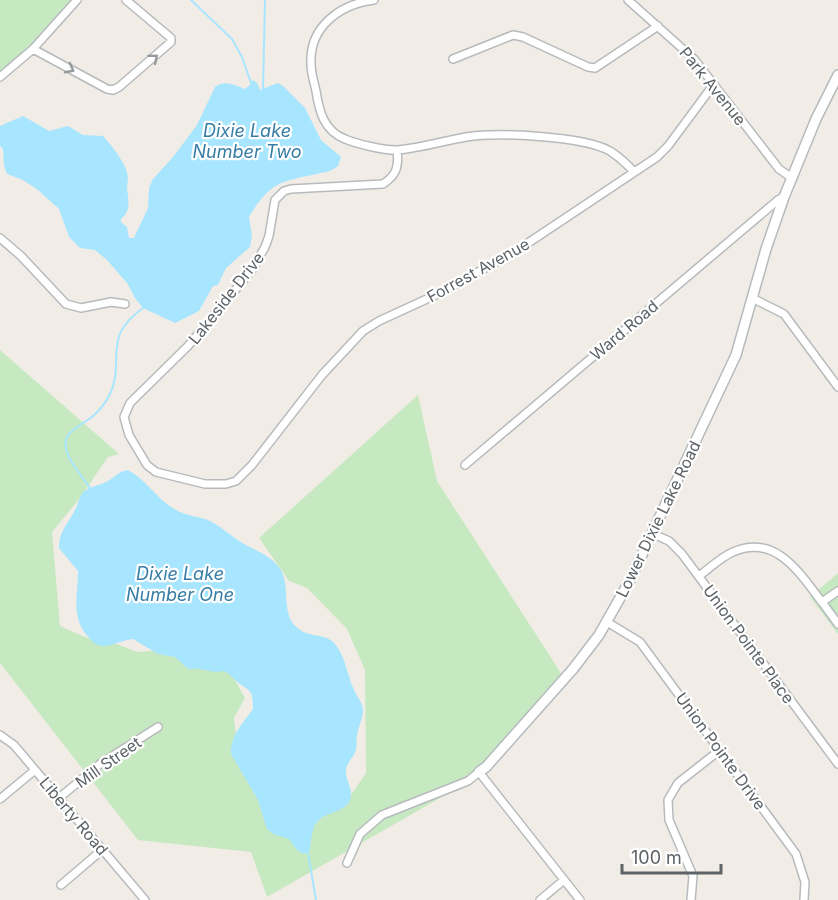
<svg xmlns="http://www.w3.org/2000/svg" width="838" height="900" font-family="Inter,sans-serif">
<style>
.green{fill:#c7e9c2}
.water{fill:#a8e5ff}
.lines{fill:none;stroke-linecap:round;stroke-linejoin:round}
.stream{stroke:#a8e5ff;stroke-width:2}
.street-casing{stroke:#b7babd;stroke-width:10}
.secondary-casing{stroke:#b5babe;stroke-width:12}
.street{stroke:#fff;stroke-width:7}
.secondary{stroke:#fff;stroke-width:9}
.oneway{stroke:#969a9c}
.labels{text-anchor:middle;stroke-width:4.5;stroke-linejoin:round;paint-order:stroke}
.street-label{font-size:16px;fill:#5e6367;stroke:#fff}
.water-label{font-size:18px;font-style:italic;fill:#387da6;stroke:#fff}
</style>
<rect width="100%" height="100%" fill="#f1ede6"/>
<!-- green -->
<path class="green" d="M0,0H78L65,21L31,55L0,73Z
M0,350L119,454L108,457L80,498L52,532L60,626L87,638L114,643L138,652L160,650L215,661L232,675L245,698L234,718L238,749L348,799L366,773L365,670L347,629L307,588L289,581L259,538L418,395L437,481L568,684L475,778L267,897L251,852L138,840L0,663Z
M838,573V634L810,597Z"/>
<!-- water -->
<path class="water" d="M253,80L257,83L260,90L278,83L283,86L305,108L321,140L341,157L338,166C331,172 325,172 317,174C281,181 269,183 249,217L252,235L250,247L226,268L218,285L213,286L199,311L175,323L143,308L135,298L127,283L107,260L95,250L80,248L69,237L59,209L38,190L23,180L7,174L4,166L3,149L0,146V126L23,116L49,131L68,126L83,135L103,136C110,143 126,164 127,173C129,178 127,183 127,187C128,200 132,210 121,219V222L127,227L129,238H134L148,208L149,188L153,179L173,157L197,125L215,87C224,80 234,84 244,89L249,86Z
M128,470C147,480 157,500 176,510C186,516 199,516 210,521C222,527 232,537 244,544C256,551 268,554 278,566C291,582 282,606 292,622C304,640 324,631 335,644C345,655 347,675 354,690C357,697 362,701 363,710C363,719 358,727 357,736C356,741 357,746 356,750C354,757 347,762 346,770C345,779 352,787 351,796C349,813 325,811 317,822C310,831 312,842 309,852L304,854L297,850L289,839L273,834L267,829L258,800L231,754C230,736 243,723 253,709C253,688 250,692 236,681C232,677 229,673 224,671C213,674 203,667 188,669L175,657L158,654L133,639C123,640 114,645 105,646C99,647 93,643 89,638C70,618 78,595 78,571L59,548C59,531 68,524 75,510C79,503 79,494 86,490C92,486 101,485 108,481C117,476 117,472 128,470Z"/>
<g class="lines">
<!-- stream -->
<path class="stream" d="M191,0L232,39L242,57L251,83
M263,90L265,0
M90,488C82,476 62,455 66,440C69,429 85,423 93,416C100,410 106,402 110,394C119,376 114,359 118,340C121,326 132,316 143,308
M308,853L316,900"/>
<!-- street casing -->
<g class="street-casing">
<path id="street" d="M374,0C341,4 309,26 311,64C311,73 314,82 316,91C319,111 324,131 345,139C357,144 386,151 398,150C421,148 443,141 466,137C497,132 583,136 610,151C619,157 627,164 634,172
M628,0L694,59L779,169L792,178
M33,49L107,89L113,90L119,87L171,42V38L126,0
M453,59L513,35L523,37L588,67L595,68L658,26
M0,77L33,49L77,0
M397,150C399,166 397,175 383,184L291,189L284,191L275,200L269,236L265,247L252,270L188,346L130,403L124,417L129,435L147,465L156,472L205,484H226L236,481L252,465L322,375L363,331L379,321L442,292L516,251L657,157L668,146L714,84
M0,238L21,256L66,304L81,308L111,302L125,304
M752,298L784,314L838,387
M465,465L778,200L784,197
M651,533L669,541L682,554L838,764
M699,576C710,568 721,557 733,552C776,533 800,574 822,602L838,591
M822,602L838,624
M607,622L640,642L796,854L805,882L804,900
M0,735L14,745L145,900
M59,798L100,764L158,727
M0,799L35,770
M347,863L360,834L382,815L468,781L479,772L580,900
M61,885L102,850
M540,900L564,880
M691,900L693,876L669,820L668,800L678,783L720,750"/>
</g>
<!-- secondary casing -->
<g class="secondary-casing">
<path id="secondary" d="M479,772L486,767L573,669L599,635L629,582L736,355L766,249L784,197L816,119L838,75"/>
</g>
<!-- street -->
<use href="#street" class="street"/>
<!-- secondary -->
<use href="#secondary" class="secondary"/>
</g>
<!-- one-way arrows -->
<defs><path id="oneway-chevron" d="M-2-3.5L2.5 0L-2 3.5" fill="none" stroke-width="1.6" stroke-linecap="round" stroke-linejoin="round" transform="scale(1.5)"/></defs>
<g class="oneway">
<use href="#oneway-chevron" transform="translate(154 58) rotate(-40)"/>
<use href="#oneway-chevron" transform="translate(70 69) rotate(28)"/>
</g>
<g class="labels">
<!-- street labels -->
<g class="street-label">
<text transform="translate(713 86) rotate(51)" y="6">Park Avenue</text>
<text transform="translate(478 270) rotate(-29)" y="6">Forrest Avenue</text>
<text transform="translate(226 298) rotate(-52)" y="6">Lakeside Drive</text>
<text transform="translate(624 330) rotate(-40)" y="6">Ward Road</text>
<text transform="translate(658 519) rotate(-64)" y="6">Lower Dixie Lake Road</text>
<text transform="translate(749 644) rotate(54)" y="6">Union Pointe Place</text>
<text transform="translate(721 751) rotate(54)" y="6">Union Pointe Drive</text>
<text transform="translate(108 762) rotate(-35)" y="6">Mill Street</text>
<text transform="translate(74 816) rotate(50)" y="6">Liberty Road</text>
</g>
<!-- water labels -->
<g class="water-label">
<text x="247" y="137">Dixie Lake<tspan x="247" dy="21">Number Two</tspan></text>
<text x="180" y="580">Dixie Lake<tspan x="180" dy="21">Number One</tspan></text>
</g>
</g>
<!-- scale -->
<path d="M622 864v9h99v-9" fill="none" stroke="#5e6367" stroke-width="3"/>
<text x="631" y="864" font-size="18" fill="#5e6367" stroke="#ffffff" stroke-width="4.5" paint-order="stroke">100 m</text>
</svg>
